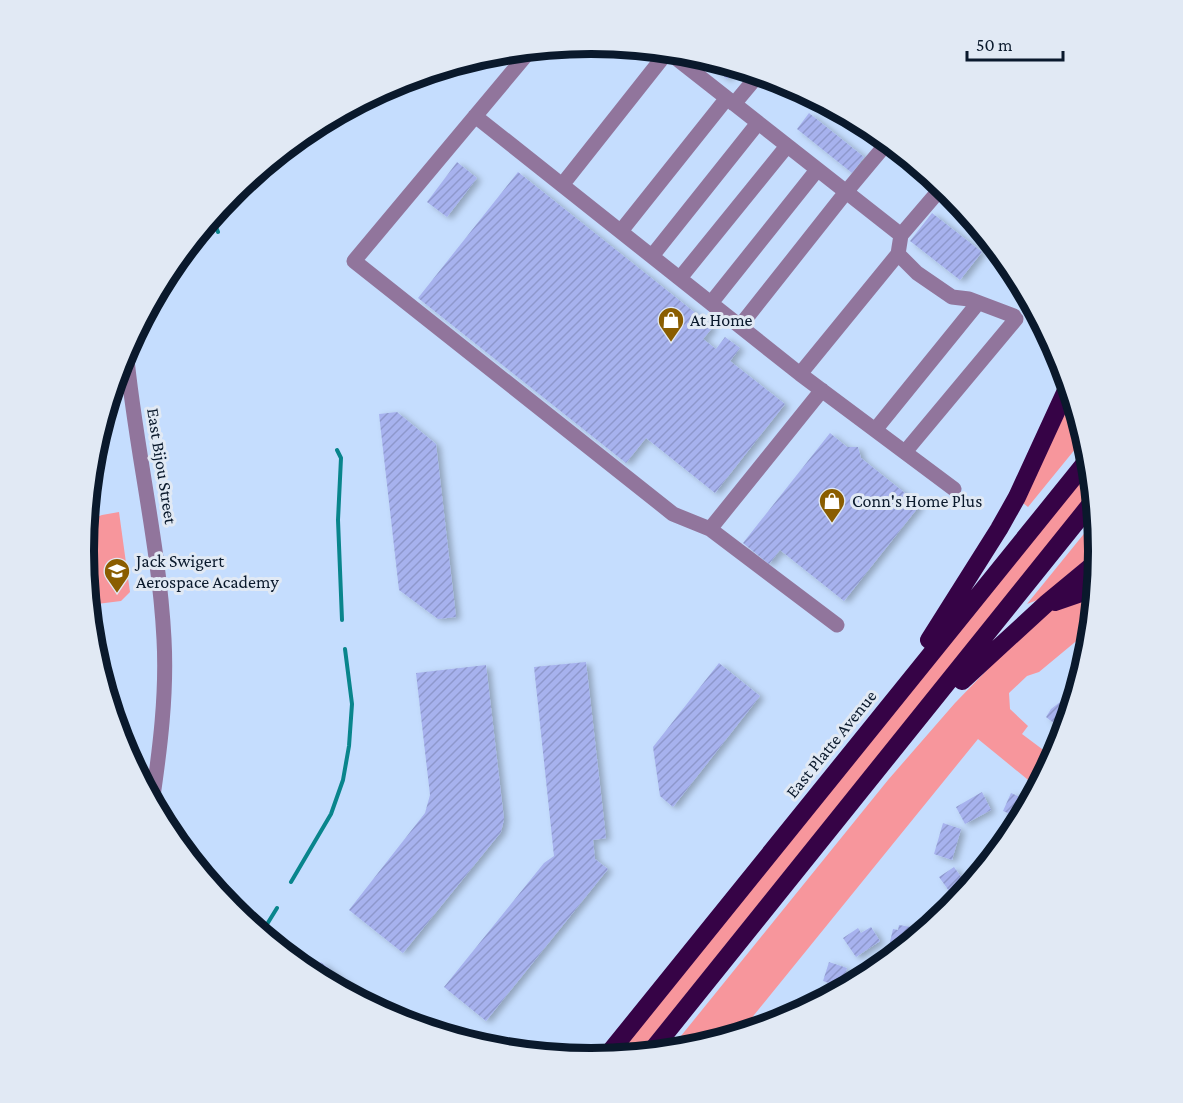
<svg xmlns="http://www.w3.org/2000/svg" width="1183" height="1103" font-family="'Crimson Pro',serif">
<style>
.green{fill:#f7969c}
.lines{fill:none;stroke-linecap:round;stroke-linejoin:round}
.stream{stroke:#09858c;stroke-width:4}
.building{fill:url(#building-hatch);filter:url(#shadow)}
.minor{stroke:#91759c;stroke-width:15}
.highway{stroke:#360346;stroke-width:18}
.labels{text-anchor:middle;stroke-width:6;stroke-linejoin:round;paint-order:stroke}
.poi-label{font-size:18px;fill:#0a192c;stroke:#e1e9f4;text-anchor:start}
.street-label{font-size:18px;fill:#0a192c;stroke:#e1e9f4}
.rim{fill:none;stroke:#0a192c;stroke-width:8}
</style>
<defs>
<pattern id="building-hatch" width="6" height="6" patternUnits="userSpaceOnUse" patternTransform="scale(1.5)"><rect width="6" height="6" fill="#a7b2ee"/><path d="M-1 1l2-2M0 6l6-6M5 7l2-2" fill="none" stroke="#8e98cc"/></pattern>
<filter id="shadow"><feDropShadow dx="4.5" dy="2.5" stdDeviation="3" flood-color="#0004"/></filter>
</defs>
<rect width="100%" height="100%" fill="#c5ddfe"/>
<!-- green -->
<path class="green" d="M1073,396L1085,437L1028,507L1023,503Z
M1091,462L1093,488L637,1055L614,1057Z
M119,512L130,592L121,601L89,605L84,551L86,521L102,515Z
M1096,519L1099,549L1066,576L1040,599L1027,604Z
M1098,572L1092,628L1039,672L1027,676L1009,693L1010,709L1028,726L1022,734L1046,752L1054,748L1058,751L1038,788L978,739L737,1036L690,1050L668,1052L888,780L955,703L1022,634Z"/>
<g class="lines">
<!-- stream -->
<path class="stream" d="M212,217L218,232
M337,450L341,458L338,520L342,620
M291,882L331,814L343,780L349,746L352,704L345,649
M261,934L277,908"/>
</g>
<!-- building -->
<path class="building" d="M699,56L736,67L727,79Z
M809,113L864,157L852,173L797,129Z
M457,162L477,178L447,217L427,202Z
M518,172L713,327L703,339L716,349L725,337L740,348L730,361L785,404L715,493L646,438L626,463L418,298Z
M932,213L982,252L960,280L910,241Z
M397,412L436,444L456,617L438,619L399,590L379,414Z
M830,433L847,447H858L861,458L920,505L844,601L780,550L769,564L743,543Z
M586,662L606,838L593,840L595,859L608,869L486,1021L444,987L544,863L554,856L534,667Z
M719,663L760,696L673,807L660,796L653,747Z
M486,665L504,819L501,832L403,953L349,910L425,813L430,795L416,673Z
M1078,688L1075,699L1065,732L1046,717L1051,709Z
M982,792L991,810L965,824L956,807Z
M1011,793L1031,802L1022,819L1003,811Z
M943,823L961,829L952,860L934,854Z
M954,867L969,888L957,902L939,877Z
M899,925L923,929L922,935L904,949L889,946L893,929L898,930Z
M871,927L880,941L856,957L843,938L858,928L861,933Z
M321,962L377,1007L375,1009L310,974Z
M829,962L847,968L841,987L823,981Z"/>
<g class="lines">
<!-- minor -->
<path class="minor" d="M546,48L528,53L354,261L673,514L710,529L837,625
M667,51L901,235
M734,104L759,74
M475,116L800,374L954,489
M862,123L936,181
M562,185L668,51
M621,231L727,98
M898,254L917,273L952,297L969,299L1014,316
M652,256L758,123
M680,278L787,146
M711,303L817,170
M740,326L846,192L887,143
M126,350C135,447 159,542 164,639C167,694 160,749 152,803
M800,374L898,254L901,235L943,186
M113,388L129,385
M875,430L978,303
M905,452L1016,319
M710,529L822,390"/>
<!-- highway -->
<path class="highway" d="M1055,602L1087,591L1095,592
M929,640L999,529L1017,497L1069,384
M962,681L1047,603L1099,560
M649,1054L1094,500
M605,1058L1090,457"/>
</g>
<!-- icons -->
<defs>
<g id="shop-pin" transform="scale(1.35)"><path d="M0 17L-7.5 6A9.5 9.5 0 1 1 7.5 6Z" fill="#8a5d00" stroke="#e1e9f4"/><path d="M-5-2.5h2.3a2.7 3.5 0 0 1 5.4 0H5L5.5 6h-11ZM-1.5-2.5h3a1.5 2.3 0 0 0-3 0Z" fill="#fff"/></g>
<g id="school-pin" transform="scale(1.35)"><path d="M0 17L-7.5 6A9.5 9.5 0 1 1 7.5 6Z" fill="#8a5d00" stroke="#e1e9f4"/><path d="M0-5L7-2L0 1L-7-2ZM-4 1L0 2.5L4 1V4Q0 6-4 4Z" fill="#fff"/></g>
</defs>
<g fill-rule="evenodd">
<use href="#shop-pin" x="671" y="320"/>
<use href="#shop-pin" x="832" y="501"/>
<use href="#school-pin" x="117" y="571"/>
</g>
<g class="labels">
<!-- poi labels -->
<g class="poi-label">
<text x="690" y="326">At Home</text>
<text x="852" y="507">Conn's Home Plus</text>
<text x="136" y="567">Jack Swigert<tspan x="136" dy="21">Aerospace Academy</tspan></text>
</g>
<!-- street labels -->
<g class="street-label">
<text transform="translate(162 466) rotate(81)" y="6">East Bijou Street</text>
<text transform="translate(831 744) rotate(-51)" y="6">East Platte Avenue</text>
</g>
</g>
<!-- crop -->
<path d="M0 0H1183V1103H0ZM94 551a497 497 0 1 1 994 0a497 497 0 1 1-994 0Z" fill="#e1e9f4" fill-rule="evenodd"/>
<path class="rim" d="M94 551a497 497 0 1 1 994 0a497 497 0 1 1-994 0Z"/>
<!-- scale -->
<path d="M967 51v9h96v-9" fill="none" stroke="#0a192c" stroke-width="3"/>
<text x="976" y="51" font-size="18" fill="#0a192c" stroke="#e1e9f4" stroke-width="4.5" paint-order="stroke">50 m</text>
</svg>
